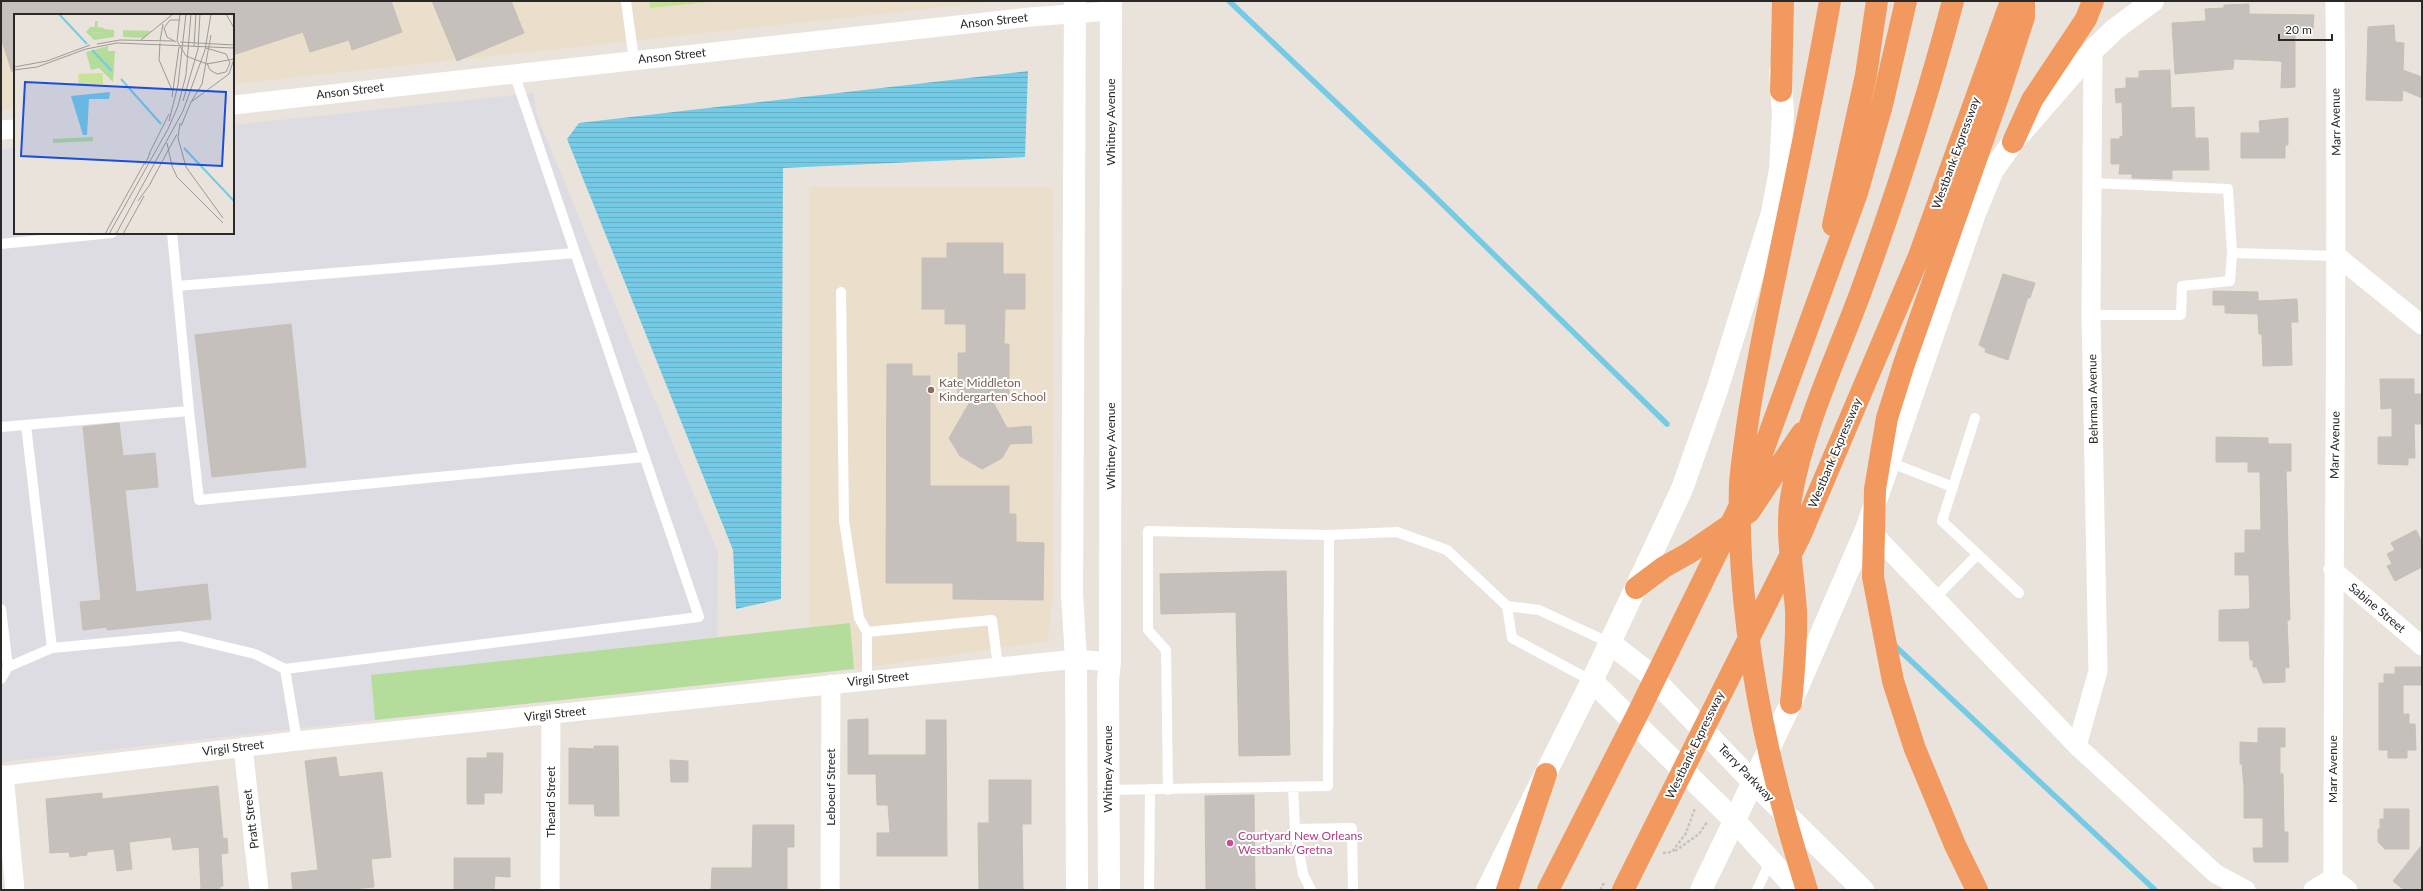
<svg xmlns="http://www.w3.org/2000/svg" width="2423" height="891" font-family="Lato,sans-serif">
<style>
.industrial{fill:#dddce3}
.education{fill:#ebdfcc}
.park{fill:#b4dd9b}
.pitch{fill:#c6e398}
.water{fill:url(#water-rules)}
.lines{fill:none;stroke-linecap:round;stroke-linejoin:round}
.stream{stroke:#75cbe5;stroke-width:5.5}
.building{fill:#c5c0bb;stroke:#c5bfb5}
.path{stroke:#c3c3c3;stroke-width:2.5;stroke-dasharray:3 2;stroke-linecap:butt}
.service{stroke:#fff;stroke-width:10}
.minor{stroke:#fff;stroke-width:19}
.tertiary{stroke:#fff;stroke-width:22}
.secondary{stroke:#fff;stroke-width:22}
.motorway{stroke:#f2995f;stroke-width:22}
.education-dot{fill:#8d6e63;stroke:#fff;stroke-width:1.5}
.hotel-dot{fill:#d1479c;stroke:#fff;stroke-width:1.5}
.labels{text-anchor:middle;stroke-width:4;stroke-linejoin:round;paint-order:stroke}
.street-label{font-size:12px;fill:#292929;stroke:#fff}
.education-label{font-size:12px;fill:#785e54;stroke:#fff;text-anchor:start}
.hotel-label{font-size:12px;fill:#b23c85;stroke:#fff;text-anchor:start}
.inset-river{fill:none;stroke:#75cbe5;stroke-width:2}
.inset-road{fill:none;stroke:#9d9994;stroke-width:1}
.view{fill:#1d4ed8;fill-opacity:0.15;stroke:#1d4ed8;stroke-width:2}
.inset-edge{fill:none;stroke:#292929;stroke-width:2}
</style>
<defs>
<pattern id="water-rules" width="6" height="5" patternUnits="userSpaceOnUse"><rect width="6" height="5" fill="#75cbe5"/><path d="M0 2.5h6" fill="none" stroke="#65aec4"/></pattern>
</defs>
<rect width="100%" height="100%" fill="#eae3db"/>
<!-- industrial -->
<path class="industrial" d="M533,93L537,116L718,553L717,637L371,675L375,720L1,762V149L15,148V233H233V125Z"/>
<!-- education -->
<path class="education" d="M1,1H1000L233,84V15H15V108L1,110Z
M809,187H1053V593L1048,641L854,669L850,623L809,628Z"/>
<!-- park -->
<path class="park" d="M850,623L854,669L375,720L371,675Z"/>
<!-- pitch -->
<path class="pitch" d="M649,1H717L650,8Z"/>
<!-- water -->
<path class="water" d="M1028,71L1025,157L783,168L781,599L736,609L733,550L567,139L579,123Z"/>
<g class="lines">
<!-- stream -->
<path class="stream" d="M1229,1L1424,186L1667,424
M1893,644L2155,890"/>
</g>
<!-- building -->
<path class="building" d="M1,1H391L402,32L352,50L349,40L310,52L303,32L233,55V15H15V72H12L1,38Z
M432,1H511L524,33L457,61Z
M2249,4V14L2314,15L2313,29L2295,28V87L2281,88L2282,62L2280,61L2234,59L2233,69L2175,74L2172,23L2206,21L2205,9L2224,8V5Z
M2394,25L2395,42L2404,43L2403,70L2422,77V98L2403,90L2402,101L2366,100L2368,27Z
M2170,70L2171,108L2194,107L2195,138H2208L2209,170H2172V179L2132,178V174H2119L2120,164H2111V139H2120V136L2123,137L2122,102L2116,103L2115,89L2126,88V78H2139V71Z
M2288,118V145H2285V158H2241V133H2260L2259,121Z
M947,243H1003V274H1025V309H1005L1004,344H1009V400H992L1007,428L1031,426L1032,443L1010,444L1002,458L982,469L960,456L949,438L971,400H958V353H966V324H945V309H922V258H947Z
M2003,274L2035,283L2030,298L2028,297L2008,360L1985,352L1986,349L1979,345Z
M2213,291L2258,292V301L2297,299L2298,322H2291L2292,365L2263,366L2262,334H2259L2258,314L2225,313V305H2213Z
M291,324L306,467L212,477L195,335Z
M887,364H912V376H930V486H1009V514H1016V542L1044,543L1043,600L953,599V583H886Z
M2380,379H2414V394H2422V424H2414L2415,458H2408V465L2378,464V437H2392V408L2381,409Z
M119,423L123,456L155,453L158,487L125,490L136,592L207,584L211,619L107,630V627L83,630L80,602L101,600L83,427Z
M2216,437L2268,438V444H2291V471H2286L2290,620H2287L2289,668L2285,667V682L2263,683L2257,667H2253V660H2250L2249,641H2219V610L2249,609L2250,607L2249,575H2235V553H2245V530H2261L2260,472H2248V462H2216Z
M2416,530L2422,542V567L2395,581L2387,566L2392,564L2387,554L2395,550L2391,543Z
M1286,571L1290,755L1239,756L1236,612L1161,614L1160,574Z
M2395,667H2422V685H2403V714H2409V724H2415L2416,750H2407V758H2388V750H2379V683H2384V674H2395Z
M868,719V755H926V720H946L947,856H877V833H890L888,805H877L876,774H848V720Z
M2258,728H2285V747H2280V774H2283L2284,832H2288V862H2254L2253,848H2263V818H2244V786L2242,764H2240V742L2258,743Z
M594,746H618L619,816H595L594,804H569V748L594,749Z
M487,753H503L502,793H484V804H467V758H487Z
M336,757L339,777L382,772L391,857L371,859L374,887L341,890H293L291,873L318,870L305,761Z
M670,760L688,761V782H671Z
M989,780H1031V824H1022L1023,890H979L978,823H989Z
M218,786L223,839L227,838L228,853L221,854L223,886H220V890H201L199,847L173,850L171,837L129,842L132,869L117,871L114,849L87,852V855L70,857L69,852L50,853L46,799L102,793V799Z
M1254,795L1255,890H1206L1205,796Z
M2384,809H2409V849H2385L2378,842V829H2380V819H2384Z
M753,825H794V847H787V890H711L712,868H752Z
M2422,845V890H2404L2393,881Z
M454,858H510V877L495,876L494,890H454Z"/>
<g class="lines">
<!-- path -->
<path class="path" d="M1675,851L1699,834L1707,822
M1663,853L1672,852L1686,833L1695,808
M1600,890L1604,883"/>
<!-- service -->
<path class="service" d="M626,1L634,60
M2092,183L2228,189L2232,253
M1,244L112,233
M177,286L575,253
M841,292L844,521L859,618L867,632
M2091,315H2181L2182,286L2230,281L2232,253L2337,256
M189,411L199,500L644,457
M1975,418L1942,521L2019,593
M26,425L52,648
M1,427L189,411L172,233
M1889,462L1953,487
M1329,535L1397,532L1447,550L1507,606
M1935,598L1977,555
M1,609L8,667L1,679
M8,667L52,648L180,636L255,654L285,669
M867,680V632L992,620L998,667
M1592,681L1512,638L1507,606L1539,610L1610,643
M297,741L285,669L699,617L514,73
M1293,787L1295,829L1352,828L1353,890
M1108,790L1328,786L1329,535L1148,531V630L1166,650L1168,790
M1295,829L1303,874L1311,890
M1149,890L1150,789
M1757,890L1770,862"/>
<!-- minor -->
<path class="minor" d="M233,105L1030,17L1111,11
M1,130L15,129
M2337,256L2422,325
M1867,527L2077,746L2216,874L2246,890
M2333,570L2422,646
M2077,746L2098,671L2091,315L2093,50
M243,747L259,890
M4,775L15,890
M1,776L297,741L1076,659L1110,662
M2333,878C2333,586 2338,293 2335,1
M2333,878L2348,890
M550,890L551,714
M830,890L831,684
M2313,890L2333,878"/>
<!-- tertiary -->
<path class="tertiary" d="M1075,1L1072,594L1076,659L1077,890
M1610,643L1646,671L1752,781L1863,890
M1592,681L1735,821L1797,890
M1109,890L1108,680L1110,662L1111,1"/>
<!-- secondary -->
<path class="secondary" d="M1487,890L1592,681L1682,489L1717,390L1772,213L1780,170L1783,113L1780,71
M1701,890L1791,703L1867,527L1975,213L1993,170L2013,142L2093,50L2115,29L2153,1"/>
<!-- motorway -->
<path class="motorway" d="M1781,91L1783,1
M2013,142L2032,100L2086,19L2093,1
M1833,225L1866,75L1877,1
M1636,588L1664,567L1689,553L1749,512L1802,433
M1791,703C1794,672 1797,642 1796,611C1794,577 1785,533 1791,498C1803,427 1835,361 1860,294C1895,198 1927,100 1953,1
M1507,890L1546,774
M1548,890L1638,713L1752,481L1857,193L1882,105L1906,1
M1623,890L1801,534L1919,256L2011,1
M1807,890C1765,759 1736,621 1740,484C1741,467 1744,450 1746,434C1753,381 1764,329 1775,277C1794,185 1814,94 1830,1
M1977,890L1955,845L1915,749L1893,681L1873,577L1875,489L1887,418L1904,364L1999,94L2024,17V1"/>
</g>
<!-- markers -->
<circle class="education-dot" cx="931" cy="390" r="4"/>
<circle class="hotel-dot" cx="1230" cy="843" r="4"/>
<g class="labels">
<!-- street labels -->
<g class="street-label">
<text transform="translate(994 21) rotate(-6)" y="4">Anson Street</text>
<text transform="translate(672 56) rotate(-6)" y="4">Anson Street</text>
<text transform="translate(350 91) rotate(-7)" y="4">Anson Street</text>
<text transform="translate(1111 122) rotate(-90)" y="4">Whitney Avenue</text>
<text transform="translate(2336 122) rotate(-91)" y="4">Marr Avenue</text>
<text transform="translate(1956 153) rotate(-70)" y="4">Westbank Expressway</text>
<text transform="translate(2093 399) rotate(-91)" y="4">Behrman Avenue</text>
<text transform="translate(2335 445) rotate(-89)" y="4">Marr Avenue</text>
<text transform="translate(1111 446) rotate(-90)" y="4">Whitney Avenue</text>
<text transform="translate(1835 453) rotate(-67)" y="4">Westbank Expressway</text>
<text transform="translate(2377 608) rotate(40)" y="4">Sabine Street</text>
<text transform="translate(878 679) rotate(-6)" y="4">Virgil Street</text>
<text transform="translate(555 714) rotate(-6)" y="4">Virgil Street</text>
<text transform="translate(1695 745) rotate(-64)" y="4">Westbank Expressway</text>
<text transform="translate(233 748) rotate(-7)" y="4">Virgil Street</text>
<text transform="translate(1108 769) rotate(-90)" y="4">Whitney Avenue</text>
<text transform="translate(2333 769) rotate(-90)" y="4">Marr Avenue</text>
<text transform="translate(1746 773) rotate(46)" y="4">Terry Parkway</text>
<text transform="translate(831 787) rotate(-90)" y="4">Leboeuf Street</text>
<text transform="translate(551 802) rotate(-90)" y="4">Theard Street</text>
<text transform="translate(251 819) rotate(-97)" y="4">Pratt Street</text>
</g>
<!-- education labels -->
<g class="education-label">
<text x="939" y="387">Kate Middleton<tspan x="939" dy="14">Kindergarten School</tspan></text>
</g>
<!-- hotel labels -->
<g class="hotel-label">
<text x="1238" y="840">Courtyard New Orleans<tspan x="1238" dy="14">Westbank/Gretna</tspan></text>
</g>
</g>
<!-- overview -->
<g transform="translate(14 14)">
<rect width="220" height="220" fill="#eae3db"/>
<path d="M76,13V18L89,19V15L100,16V23L80,26L72,18ZM109,16L137,17L130,24L109,23ZM94,32V37H101L99,68L85,54L77,56L72,38Z" fill="#b4dd9b"/>
<path d="M81,7H84L83,13L90,14L89,19L76,18V13H81ZM79,123V127L39,129V125Z" fill="#b4dd9b"/>
<path d="M89,59V70L65,71L64,60Z" fill="#c6e398"/>
<path d="M96,78L95,85H75L73,121H69L57,82Z" fill="#75cbe5"/>
<path class="inset-river" d="M45,0L73,30M78,36L98,57M107,65L147,110M170,134L220,187"/>
<path class="inset-road" d="M166,0L163,27L172,42L193,50L220,45M212,0L220,14M127,26L159,0M146,27L149,10M162,28L153,23L150,14L156,6H166M166,28L220,31M146,29L145,46L158,76M83,30L106,26L160,27M180,32L182,0M192,34L212,40L216,49L212,58L203,60L196,56L193,49M0,53L33,47L76,31M0,56L23,53L72,35L103,29L220,34M158,83L165,33M169,87L184,35L186,0M177,88L188,70L197,21M155,107L164,71L172,0M166,109L164,124L172,153L209,204M167,112L177,88L215,60L220,45M153,129L158,152L163,163L209,209M135,140L155,100M131,151L136,139M136,170L163,120M124,187L137,169M91,220L131,148M95,220L154,115L164,92L172,61L177,0M102,220L169,97L191,36L197,0M109,220L130,182"/>
<path class="view" d="M11,68L212,78L208,152L7,142Z"/>
<rect width="220" height="220" class="inset-edge"/>
</g>
<!-- border -->
<rect width="2423" height="891" fill="none" stroke="#292929" stroke-width="4"/>
<!-- scale -->
<path d="M2279 34v6h53v-6" fill="none" stroke="#292929" stroke-width="2"/>
<text x="2285" y="34" font-size="12" fill="#292929" stroke="#ffffff" stroke-width="3" paint-order="stroke">20 m</text>
</svg>
